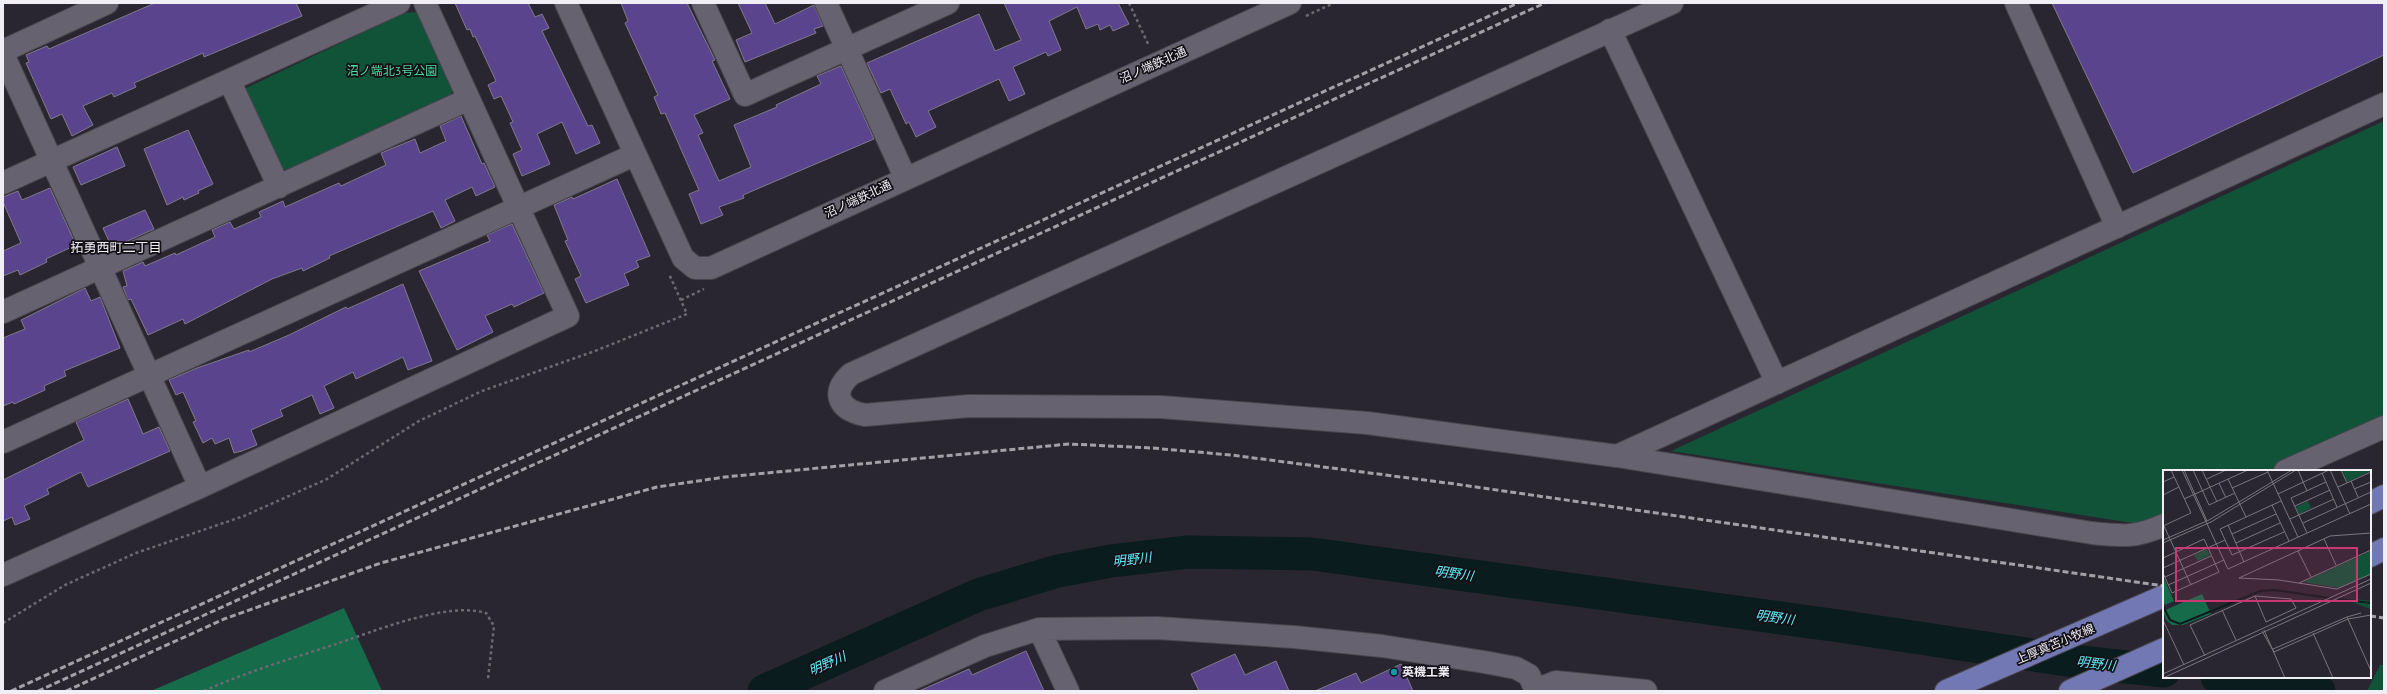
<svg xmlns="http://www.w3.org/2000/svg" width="2387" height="694" font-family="'PT Sans','Noto Sans JP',sans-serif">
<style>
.green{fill:#105339}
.forest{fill:#166b4b}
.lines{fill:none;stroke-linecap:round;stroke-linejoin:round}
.river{stroke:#0a1c1d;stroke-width:33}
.building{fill:#5a448e;stroke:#7e7b89}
.minor-casing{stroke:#48454e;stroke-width:24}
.major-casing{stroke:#48454e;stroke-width:24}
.path{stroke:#6d6973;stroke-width:2.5;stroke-dasharray:3 3;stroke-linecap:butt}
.minor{stroke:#66626f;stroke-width:22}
.major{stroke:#7278b3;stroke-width:22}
.rail{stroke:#a3a0a8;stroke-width:3;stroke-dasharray:6 3;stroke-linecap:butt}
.culture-dot{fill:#0f9aa8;stroke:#121015;stroke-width:1.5}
.labels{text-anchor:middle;stroke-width:3.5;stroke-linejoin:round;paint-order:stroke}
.street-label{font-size:12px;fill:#f1eff6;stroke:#121015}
.park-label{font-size:12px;fill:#50dda3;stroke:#121015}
.poi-label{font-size:12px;font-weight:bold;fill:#f1eff6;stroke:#121015;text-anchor:start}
.neighbourhood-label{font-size:13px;fill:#f1eff6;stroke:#121015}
.water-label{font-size:13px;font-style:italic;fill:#65ecf9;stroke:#121015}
.inset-river{fill:none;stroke:#0a1c1d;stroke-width:2}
.inset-road{fill:none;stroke:#7a7680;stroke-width:1}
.view{fill:#c93872;fill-opacity:0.15;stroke:#c93872;stroke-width:2}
.inset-edge{fill:none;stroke:#f1eff6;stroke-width:2}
</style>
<rect width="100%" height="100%" fill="#2a2631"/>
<!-- green -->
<path class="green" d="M417,12L454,85L450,96L292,171L279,168L244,89L404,13Z
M2384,121V419L2271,471H2164V520L2152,526L1671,451Z
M2380,665H2384V691H2367Z"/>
<!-- forest -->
<path class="forest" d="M344,608L382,691H151Z"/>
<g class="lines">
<!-- river -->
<path class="river" d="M2217,677L2319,691
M764,691L978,595L1058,571L1111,561L1188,552L1312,554L1839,626L2080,662L2164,671"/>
</g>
<!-- building -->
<path class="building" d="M155,3H296L302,16L204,57L203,53L134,83L136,87L114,97L112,93L83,106L93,125L72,136L62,114L51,119L26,63L29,62L26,55L47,46L49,49Z
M455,3H528L535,17L542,14L549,28L542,31L588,126L592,125L600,143L576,154L562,122L537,134L550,164L522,176L513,154L522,150L510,123L513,122L501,96L494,99L488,85L496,81L475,36L473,37L470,29L467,30Z
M621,3H687L715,60L712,61L730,99L694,115L703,133L698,135L719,181L751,167L734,125L777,107L776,105L821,84L817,76L841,66L874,139L743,195L744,198L719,207L723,215L701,224L689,194L699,190L665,113L661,114L654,97L658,95L625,23L628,21Z
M738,3H765L775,24L814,5L823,26L814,29L816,33L745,62L736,40L752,33Z
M1004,3H1118L1129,24L1113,31L1110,25L1100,30L1098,24L1086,29L1077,7L1049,21L1061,50L1048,56L1046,52L1013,67L1025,94L1009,101L999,79L928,111L936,127L916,137L909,122L906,124L890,89L881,93L867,63L979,14L995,51L1021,40Z
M2052,3H2384V55L2133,173Z
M461,116L482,164L484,163L495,187L476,196L472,187L445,200L455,221L441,228L433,211L329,256L330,258L303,271L302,268L272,279L185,324L183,319L148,335L131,299L128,300L123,287L127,286L123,271L143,262L145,266L175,253L176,255L215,237L212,230L230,222L234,229L261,217L259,212L283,201L285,207L339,183L341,186L386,165L381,153L415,139L420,153L446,141L440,126Z
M188,130L213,184L198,191L199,193L184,200L183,197L167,205L144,149Z
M117,147L125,166L81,185L73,167Z
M617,179L650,256L636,261L639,267L624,274L629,285L586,303L575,279L581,276L565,241L568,240L554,205L572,197L573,199Z
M50,188L76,245L46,259L47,262L20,275L18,270L3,276V251L21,243L3,202V197L18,191L22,200Z
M145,210L154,229L112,248L103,228Z
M512,224L544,293L514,307L512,304L485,316L493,332L457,350L419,271L490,241L487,235Z
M403,284L432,361L408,370L403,357L356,379L353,372L324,386L334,408L320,414L312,395L280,410L283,416L251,430L257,445L242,451L234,453L229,438L215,444L212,438L203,443L193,422L196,421L183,392L176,395L169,380L197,368L249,350V352L289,335L346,307L347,309Z
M85,288L91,301L100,297L120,348L64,371L66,376L44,386L45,390L14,404L13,402L3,406V338L25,329L21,320Z
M128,399L143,434L159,427L170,451L88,487L81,472L47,489L49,494L24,506L30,519L15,525L12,517L3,521V480L84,440L76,422Z
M1026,651L1044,691H919L969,669L972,675Z
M1235,654L1245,675L1276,661L1289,691H1199L1191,674Z
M1401,664L1413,691H1315L1356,673L1361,683Z"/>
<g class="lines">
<!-- minor casing -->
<g class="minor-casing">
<path id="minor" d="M566,3L683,258L695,268H711L1290,3
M703,3L745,95L948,3
M826,3L905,177
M1672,3L851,374C830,393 839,410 865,415L969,406L1161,407L1367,423L1617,456L2092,533C2123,536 2135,538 2164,525
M2016,3L2117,227
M1610,30L1777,383
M3,51L107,3
M3,54L200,487
M230,82L279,187
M3,183L399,3
M3,312L469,99
M3,442L634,155
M1617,456L2384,104
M2285,471L2384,427
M3,575L200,487L568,316L425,3
M1039,629L1068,691
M1536,690L1556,682L1646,691
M885,691L985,646L1039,629L1157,628L1294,637L1382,646L1484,662L1516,668L1529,675L1536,691"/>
</g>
<!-- major casing -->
<g class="major-casing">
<path id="major" d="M2370,503L2384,496
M2370,556L2384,549
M1946,691L2164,596
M2070,691L2164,649"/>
</g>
<!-- path -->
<path class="path" d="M1129,3L1149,46
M1306,16L1334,3
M681,300L704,289
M3,623L65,585L136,553L244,516L327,479L419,421L482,391L595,351L687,314L669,274
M204,691C246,672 290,659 333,645C373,632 446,601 486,613L494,626L488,679"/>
<!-- minor -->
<use href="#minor" class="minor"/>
<!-- major -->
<use href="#major" class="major"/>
<!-- rail -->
<path class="rail" d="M2370,616L2384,618
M11,691L1518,3
M38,691L1545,3
M66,691L224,619L381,563L657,487L725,477L1069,444L1152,448L1231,455L1455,484L2164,586"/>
</g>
<!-- markers -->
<circle class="culture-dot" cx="1394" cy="672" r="4"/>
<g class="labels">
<!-- street labels -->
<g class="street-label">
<text transform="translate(1153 65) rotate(-24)" y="4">沼ノ端鉄北通</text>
<text transform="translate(858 199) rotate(-25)" y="4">沼ノ端鉄北通</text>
<text transform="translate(2055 644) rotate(-23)" y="4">上厚真苫小牧線</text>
</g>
<!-- park labels -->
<g class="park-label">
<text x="392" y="75">沼ノ端北3号公園</text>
</g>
<!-- poi labels -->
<g class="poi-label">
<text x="1402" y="676">英機工業</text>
</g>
<!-- neighbourhood labels -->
<g class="neighbourhood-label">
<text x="116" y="252">拓勇西町二丁目</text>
</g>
<!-- water labels -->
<g class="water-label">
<text transform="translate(1132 559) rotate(-7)" y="5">明野川</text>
<text transform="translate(1454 573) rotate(8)" y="5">明野川</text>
<text transform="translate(1775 617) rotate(8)" y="5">明野川</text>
<text transform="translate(827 663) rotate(-24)" y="5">明野川</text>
<text transform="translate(2096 663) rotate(7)" y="5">明野川</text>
</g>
</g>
<!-- overview -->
<g transform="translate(2163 470)">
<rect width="208" height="208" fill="#2a2631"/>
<path d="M179,0H207L208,1L184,12ZM145,31L148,38L136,44L133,37ZM44,79L47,85L35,91L31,85ZM208,81V104L176,118L140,112ZM193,129L208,131V139L191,133Z" fill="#105339"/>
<path d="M0,106L11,131L2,135L0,130ZM39,124L48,144L20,155H9L3,150L0,141Z" fill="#166b4b"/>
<path class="inset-river" d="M175,129L208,133M0,136L7,150L17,154L97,121L112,120L166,128"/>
<path class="inset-road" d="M19,0L65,99L208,34M21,0L44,51M30,0L46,35L72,23M39,0L54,32M104,0L135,67M135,0L144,21M167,0L187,44M178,0L184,13M159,3L174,37M44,9L63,0M65,9L83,47M188,11L195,27M0,12L11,7M56,13L63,28M175,17L208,2M69,18L105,2M191,19L208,12M115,24L166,0M0,25L16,17M21,29L85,0M118,31L57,59L69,85L121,62M109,35L126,71M132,36L167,20M127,49L171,29M140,53L208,22M65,55L81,92M0,56L28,43L8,0M1,56L28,115M144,63L128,28L163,12M208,63L167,66L76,108L116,110L174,119L208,104M69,64L113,44M161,69L173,95M0,70L46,50L129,0M0,73L48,52L133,0M73,73L117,53M135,81L148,107M0,88L41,69L56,102L9,123L0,103M0,98L62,70M2,107L48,86M136,113L208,80M5,115L61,90M59,140L73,170M184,147L208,201M0,150L21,195M101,160L122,208M99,161L111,182L185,149L208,145M150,163L170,208M110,179L184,147L198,143M42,186L27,155L92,126L128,129L133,138L103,152L92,126M0,204L208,109M0,208L208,113"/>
<path class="view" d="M13,78H194V131H13Z"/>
<rect width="208" height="208" class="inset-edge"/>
</g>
<!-- border -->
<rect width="2387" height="694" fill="none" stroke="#f1eff6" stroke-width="8"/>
</svg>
